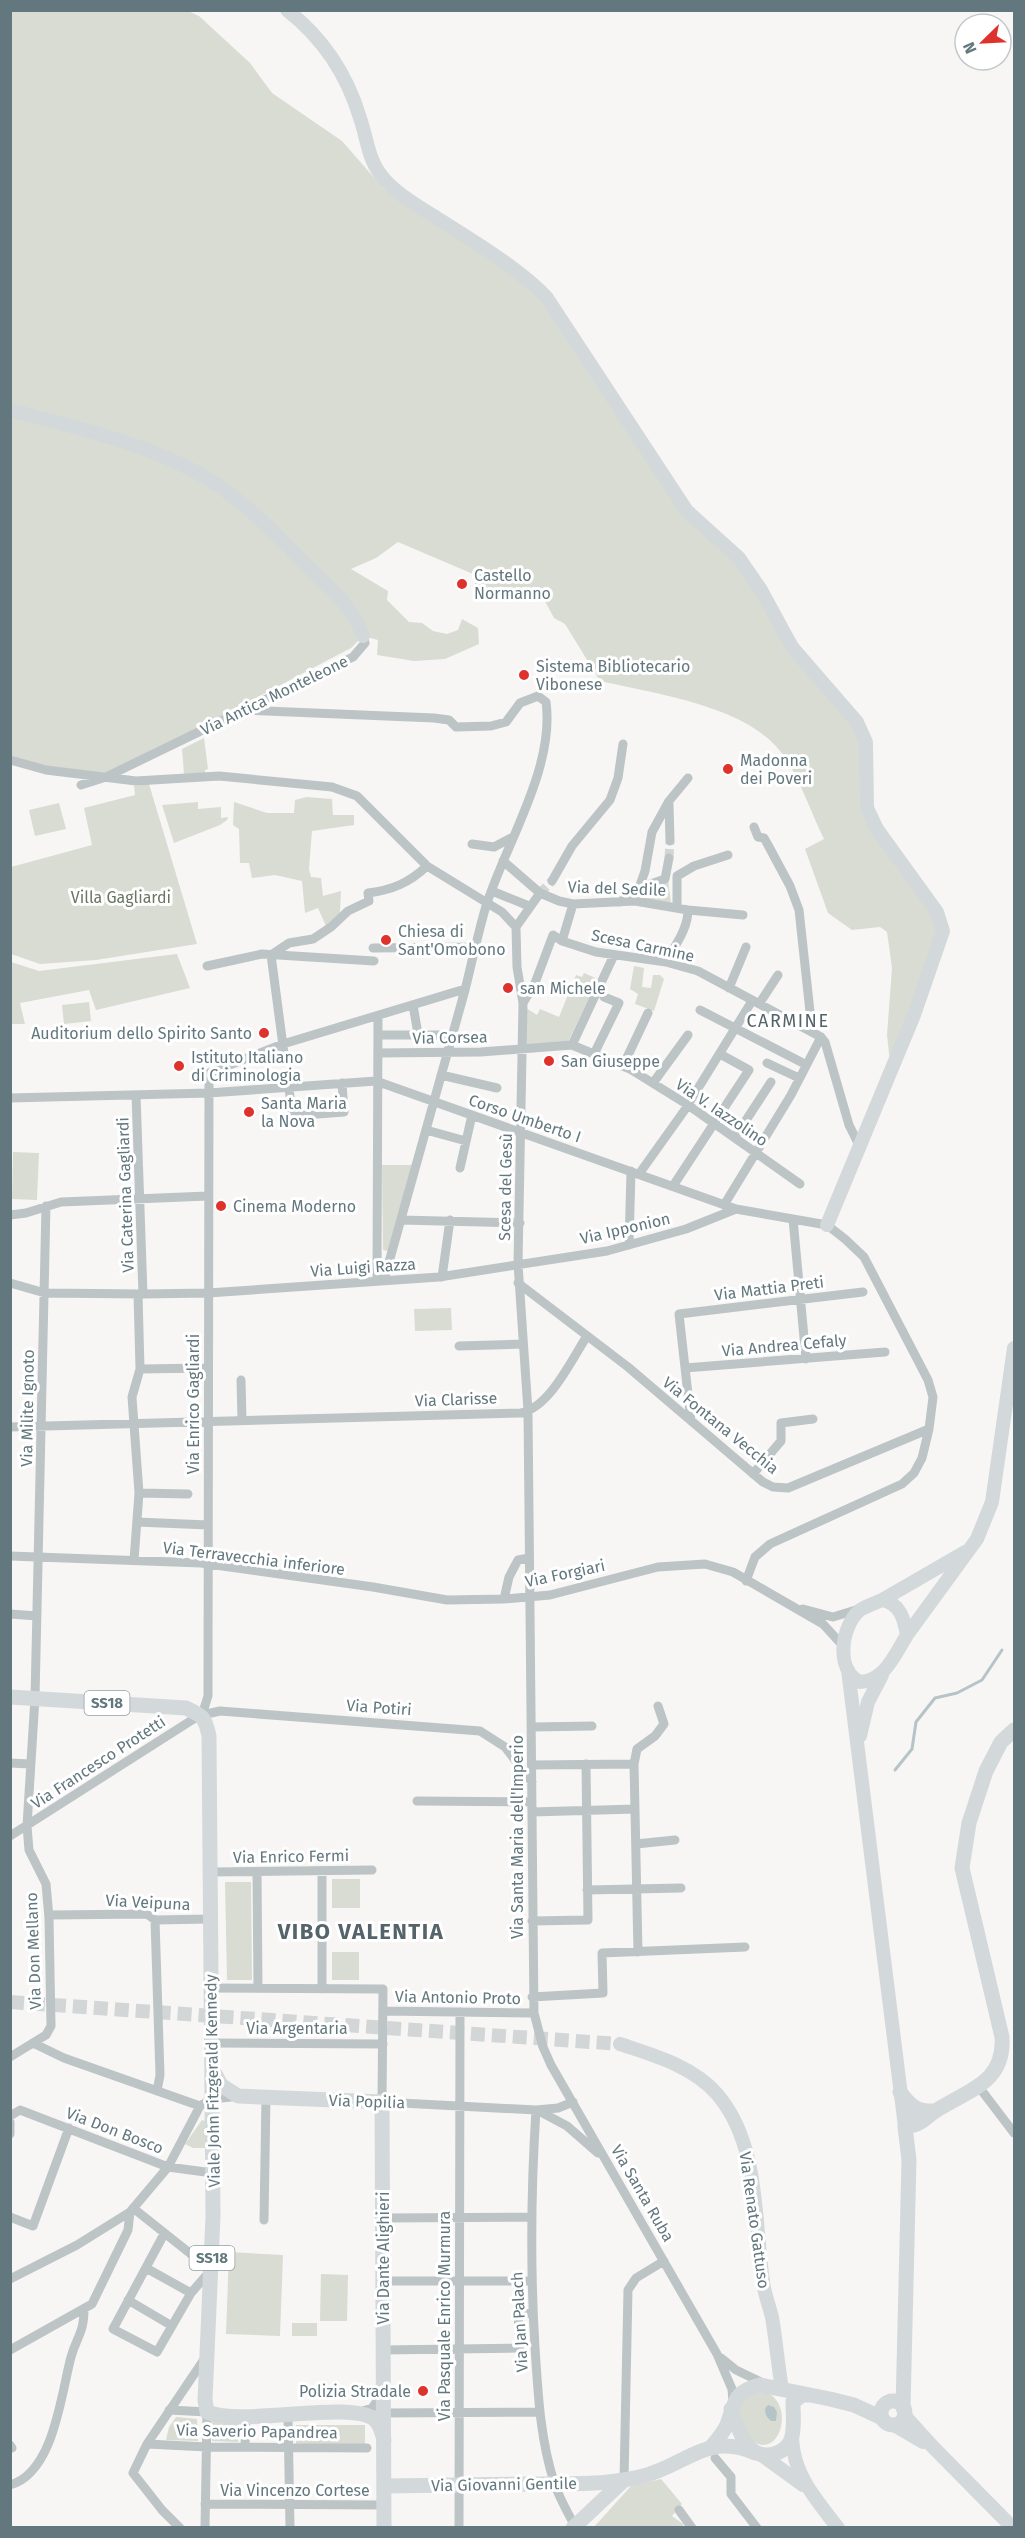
<svg xmlns="http://www.w3.org/2000/svg" width="1025" height="2538" font-family="'Fira Sans',sans-serif">
<style>
.green{fill:#d8dcd3}
.water{fill:#b5c5c7}
.lines{fill:none;stroke-linecap:round;stroke-linejoin:round}
.stream{stroke:#b5c5c7;stroke-width:3}
.street-tunnel{stroke:#d2d6d6;stroke-width:9;stroke-dasharray:9 4.5;stroke-linecap:butt}
.secondary-tunnel{stroke:#d2d6d6;stroke-width:14;stroke-dasharray:14 7;stroke-linecap:butt}
.street{stroke:#bdc4c6;stroke-width:9}
.secondary{stroke:#d3d9db;stroke-width:14}
.primary{stroke:#d3d9db;stroke-width:15}
.poi-dot{fill:#de322c;stroke:#fff;stroke-width:2}
.labels{text-anchor:middle;stroke-width:6;stroke-linejoin:round;paint-order:stroke}
.shield{fill:#fff;stroke:#92a0a5;stroke-width:1.5}
.shield-label{font-size:15px;font-weight:bold;fill:#63787e}
.poi-label{font-size:16px;fill:#63787e;stroke:#fff;text-anchor:start}
.street-label{font-size:16px;fill:#63787e;stroke:#fff}
.park-label{font-size:16px;fill:#697661;stroke:#fff}
.neighbourhood-label{font-size:18px;letter-spacing:1.5px;fill:#546469;stroke:#fff}
.district-label{font-size:22px;font-weight:bold;letter-spacing:1.5px;fill:#546469;stroke:#fff}
</style>
<rect width="100%" height="100%" fill="#f7f6f4"/>
<!-- green -->
<path class="green" d="M11,11H188L199,16L250,63L272,93L342,141L384,189L525,277L674,491L723,542L784,633L857,722L865,802L941,922L891,1071L887,1035L892,968L887,932L880,927L852,930L828,913L805,849L824,839C812,815 799,777 784,756C750,706 656,694 600,681L565,624L554,618L538,588C516,589 494,596 474,594L475,583L480,577L398,542L376,558L351,569L388,591L387,600L409,622L422,623L433,631L447,634L458,630L462,619L478,628L479,644L445,659L414,661L377,655L378,640L363,636L351,648L106,777L11,761V773Z
M204,738L208,769L205,770V773L184,774L182,749Z
M149,784L197,944L96,960L40,964L11,954V867L92,845L84,808L135,795L134,786Z
M307,797L332,799L333,815H354V825L312,831L309,869L311,877L321,878L323,896L341,891L340,913L326,926L318,908L305,913L302,881L275,875L252,878L249,863H240L239,829L233,825L234,802L267,813H294L295,800Z
M198,802V809L221,807V818L228,817L227,820L220,825L174,843L162,805Z
M59,803L66,829L35,836L29,810Z
M668,880L671,903L640,898Z
M177,954L190,988L96,1010L89,990L20,1003L25,1024H11V962L39,971Z
M634,966L644,968L642,987L651,988L653,975H660L664,979L654,1011L635,1004L638,994L630,989Z
M584,973L598,979L568,1042L526,1046V1008L537,1015L540,1009L559,1017L576,975L582,977Z
M89,1002L91,1021L64,1024L62,1005Z
M13,1152L39,1153L37,1200L12,1199Z
M382,1165H412L388,1251L383,1250Z
M451,1308L452,1330L415,1331L414,1309Z
M360,1879V1908H332V1879Z
M225,1882H251L252,1980H227Z
M332,1952H359V1980H332Z
M202,2120L205,2121L207,2148H193L185,2144Z
M229,2252L283,2255L280,2336L226,2334Z
M321,2274L348,2275L347,2321H320Z
M292,2323H317V2336H292Z
M764,2392C796,2400 781,2463 751,2440L738,2410L744,2396Z
M176,2417L197,2419L198,2441L166,2440L169,2427Z
M212,2420L239,2421L238,2442L212,2441Z
M296,2425H365V2445L296,2444Z
M661,2479L682,2504L672,2516L683,2524V2527L593,2528L631,2486Z"/>
<!-- water -->
<path class="water" d="M768,2405L774,2407L777,2412L776,2421H771C766,2417 762,2409 768,2405Z"/>
<g class="lines">
<!-- stream -->
<path class="stream" d="M895,1770L912,1749L916,1722L935,1698L957,1693L982,1680L1002,1650"/>
<!-- street-tunnel -->
<path class="street-tunnel" d="M669,858L670,841
M540,893L552,881"/>
<!-- secondary-tunnel -->
<path class="secondary-tunnel" d="M10,2002L620,2044"/>
<!-- street -->
<path class="street" d="M242,710L434,718L449,720L456,727L491,726L506,722L520,703L538,696L546,702C555,768 506,843 486,906C478,933 472,962 465,990C438,1086 411,1183 384,1280
M10,760L46,770L136,781L219,776L332,787L357,796L427,866L502,912L516,927
M81,785L106,777L353,657L365,643L363,636
M669,804L670,841
M754,827L758,837L764,838L768,845L790,886L799,910L812,1030
M472,844L494,847L511,838
M503,861L540,893L559,901L573,904L635,901L688,910L743,915
M552,881L572,846L610,800L618,778L623,744
M639,888L665,879L669,858
M492,891L529,906
M540,893L516,927L517,967L523,1003L518,1264L528,1411L534,2013L543,2047L551,2065L717,2354L732,2389L733,2403
M620,902L639,888L645,871L652,832L669,801L688,778
M677,906V876L694,866L728,855
M562,941L573,904
M373,948L476,947
M271,955L289,943L313,939L331,927L348,911L369,901L368,893C392,890 409,883 427,866
M271,955L285,1061
M666,962C675,945 688,929 688,910
M207,966L262,954L374,961
M729,988L746,947
M523,1003L535,983L553,935L562,941L596,952L666,962L698,971L821,1037L825,1042L849,1125L859,1145
M759,1004L778,975
M413,1005L418,1034
M700,1010L801,1062
M378,1035H452
M572,1045L614,955
M378,1053L481,1052L572,1045L630,1069L688,1105L800,1184
M594,1054L619,1003L604,997
M767,1063L799,1078
M623,1066L648,1013
M441,1075L497,1088
M653,1083L688,1035
M289,1087L292,1116L344,1112L342,1083
M136,1095L143,1294
M10,1098L209,1093L376,1081L736,1209L827,1225L845,1239L864,1257L928,1380L933,1397L929,1429L922,1458L914,1473L902,1484L770,1544L755,1557L746,1581
M426,1130L466,1141
M735,1137L771,1082
M460,1168L472,1115
M639,1174L684,1111L752,1001
M673,1186L749,1070L720,1054
M724,1205L791,1095L821,1037
M10,1215L26,1213L61,1202L208,1196
M793,1219L806,1359
M401,1220L520,1223
M629,1245L631,1171
M442,1277L450,1220
M377,1280L378,1016
M10,1283L45,1293L143,1294L208,1293L439,1277L607,1251L686,1229L736,1209
M518,1283L628,1367L763,1482L773,1487L788,1488L929,1429
M459,1346L522,1344
M685,1368L885,1352
M140,1369L208,1368
M241,1380L242,1420
M691,1421L679,1314L863,1292
M10,1427L521,1413C550,1407 572,1359 587,1336
M753,1474L781,1441V1423L813,1419
M139,1493L188,1494
M137,1522L208,1525
M10,1556L201,1563L373,1587L447,1600L504,1599L550,1595L658,1567L705,1564L733,1572L823,1624L844,1647
M134,1560L139,1493L132,1397L140,1369L138,1294
M504,1599L509,1577L518,1560L529,1558
M803,1609L833,1617L859,1609
M10,1614L37,1616
M202,1715L208,1696L209,1073L283,1044L465,989
M532,1727L592,1726
M10,1763L30,1764
M532,1765L634,1764
M417,1801L532,1802
M532,1812L635,1809
M10,1836L192,1720L202,1715L220,1711L480,1731L505,1747L532,1782
M636,1844L675,1840
M322,1871V1989
M210,1872L372,1870
M257,1872L258,1988
M587,1890L681,1888
M49,1915L147,1914L155,1920L210,1919
M155,1920L160,2075L157,2091
M532,1921L588,1920L586,1764
M638,1952L634,1764L637,1749L655,1736L664,1724L658,1706
M211,1988L383,1989L382,2102L536,2110L558,2108L573,2102
M532,1997L603,1993L602,1953L745,1947
M383,2011L534,2013
M33,2043L64,2058L200,2106
M212,2043L383,2044
M10,2057L46,2035L51,2026L49,1918L46,1884L29,1850L27,1826L35,1698L46,1206
M979,2087L1014,2133
M536,2110C531,2189 530,2267 535,2347C538,2393 540,2438 554,2482C559,2498 568,2513 576,2528
M539,2111L567,2126L598,2153
M10,2116L20,2110L168,2167L213,2173
M10,2122V2134
M133,2208L211,2270L191,2293L157,2352L113,2329L164,2234
M10,2217L33,2226L69,2128
M383,2218L531,2217
M264,2220L266,2097
M146,2268L191,2293
M10,2279L77,2245L130,2212
M383,2281H532
M128,2300L172,2326
M10,2350L92,2304L128,2230L130,2212L168,2167L200,2106L212,2099L231,2097
M383,2350L520,2348L518,2314L533,2313
M721,2358L736,2370L763,2383
M169,2410L207,2412L205,2528
M357,2413L372,2408L381,2396
M380,2413L539,2412
M288,2415L290,2528
M147,2444L207,2447L367,2448
M10,2445L12,2448
M245,2447L246,2416
M715,2458L731,2477V2494L757,2528
M624,2480L628,2290L636,2278L664,2261
M10,2485C54,2473 61,2394 71,2357C77,2336 84,2333 84,2309
M205,2504L384,2505
M679,2510L692,2528
M180,2528L162,2510L133,2473L147,2444L205,2358
M459,2528L460,2012"/>
<!-- secondary -->
<path class="secondary" d="M287,10C324,39 347,74 360,118C368,141 368,162 385,180C401,197 421,208 440,220C472,240 523,271 547,298L687,511L739,558L761,590L792,647L857,722L866,742L867,808L877,829L937,912L943,931L914,1015L827,1225
M10,410C73,427 139,441 196,472C238,494 274,532 307,566C328,587 354,607 363,636
M882,1600C900,1603 904,1619 907,1635C895,1654 885,1681 860,1682C835,1670 841,1626 860,1610C866,1606 875,1603 882,1600Z
M882,1600L965,1552
M907,1635L977,1539L992,1502L1014,1348
M848,1670L905,2127
M860,1736L868,1702L882,1675
M620,2044C653,2055 693,2066 717,2094C760,2144 754,2220 763,2281C764,2293 769,2305 772,2317C776,2341 778,2365 782,2389
M904,2415L933,2447L1013,2528
M894,2425L923,2442
M792,2439C794,2476 816,2499 838,2528
M763,2456L803,2485"/>
<!-- primary -->
<path class="primary" d="M10,1697L186,1708C203,1716 205,1717 209,1736L213,2216L205,2400L207,2412C243,2427 349,2400 374,2419C380,2424 382,2432 384,2440
M213,2070L221,2085L238,2096L382,2102L384,2528
M900,2092C911,2107 917,2112 936,2111
M905,2127C924,2124 923,2119 937,2110C968,2090 1005,2083 1002,2037L962,1868L969,1823L986,1771L1001,1742L1014,1730
M881 2413a12 12 0 1 1 24 0a12 12 0 1 1-24 0Z
M903,2408L909,2160L905,2127L910,2119
M731,2409C738,2428 747,2462 774,2454C781,2452 788,2447 791,2440C795,2429 793,2414 793,2402L802,2395H809
M712,2446C718,2439 725,2431 728,2422C735,2401 735,2391 760,2385L830,2399L854,2405L882,2418
M384,2486C433,2485 481,2485 530,2484C566,2484 604,2485 639,2477C685,2467 706,2431 755,2453
M573,2528L624,2480"/>
</g>
<!-- markers -->
<g class="poi-dot">
<circle cx="462" cy="584" r="6"/>
<circle cx="524" cy="675" r="6"/>
<circle cx="728" cy="769" r="6"/>
<circle cx="386" cy="940" r="6"/>
<circle cx="508" cy="988" r="6"/>
<circle cx="264" cy="1033" r="6"/>
<circle cx="549" cy="1061" r="6"/>
<circle cx="179" cy="1066" r="6"/>
<circle cx="249" cy="1112" r="6"/>
<circle cx="221" cy="1206" r="6"/>
<circle cx="423" cy="2391" r="6"/>
</g>
<g class="labels">
<!-- shield labels -->
<g class="shield">
<rect x="84.5" y="1691" width="45" height="24" rx="4.5"/>
<rect x="189.5" y="2246" width="45" height="24" rx="4.5"/>
</g>
<g class="shield-label">
<text x="107" y="1708">SS18</text>
<text x="212" y="2263">SS18</text>
</g>
<!-- poi labels -->
<g class="poi-label">
<text x="474" y="581">Castello<tspan x="474" dy="18">Normanno</tspan></text>
<text x="536" y="672">Sistema Bibliotecario<tspan x="536" dy="18">Vibonese</tspan></text>
<text x="740" y="766">Madonna<tspan x="740" dy="18">dei Poveri</tspan></text>
<text x="398" y="937">Chiesa di<tspan x="398" dy="18">Sant'Omobono</tspan></text>
<text x="520" y="994">san Michele</text>
<text x="252" y="1039" text-anchor="end">Auditorium dello Spirito Santo</text>
<text x="191" y="1063">Istituto Italiano<tspan x="191" dy="18">di Criminologia</tspan></text>
<text x="561" y="1067">San Giuseppe</text>
<text x="261" y="1109">Santa Maria<tspan x="261" dy="18">la Nova</tspan></text>
<text x="233" y="1212">Cinema Moderno</text>
<text x="411" y="2397" text-anchor="end">Polizia Stradale</text>
</g>
<!-- street labels -->
<g class="street-label">
<text transform="translate(274 695) rotate(-26)" y="6">Via Antica Monteleone</text>
<text transform="translate(617 888) rotate(2)" y="6">Via del Sedile</text>
<text transform="translate(643 945) rotate(12)" y="6">Scesa Carmine</text>
<text transform="translate(450 1037) rotate(-1)" y="6">Via Corsea</text>
<text transform="translate(722 1112) rotate(34)" y="6">Via V. Iazzolino</text>
<text transform="translate(525 1118) rotate(19)" y="6">Corso Umberto I</text>
<text transform="translate(505 1187) rotate(-89)" y="6">Scesa del Gesù</text>
<text transform="translate(125 1195) rotate(-92)" y="6">Via Caterina Gagliardi</text>
<text transform="translate(625 1228) rotate(-13)" y="6">Via Ipponion</text>
<text transform="translate(363 1267) rotate(-4)" y="6">Via Luigi Razza</text>
<text transform="translate(769 1288) rotate(-7)" y="6">Via Mattia Preti</text>
<text transform="translate(784 1345) rotate(-5)" y="6">Via Andrea Cefaly</text>
<text transform="translate(456 1399) rotate(-2)" y="6">Via Clarisse</text>
<text transform="translate(193 1404) rotate(-90)" y="6">Via Enrico Gagliardi</text>
<text transform="translate(27 1408) rotate(-89)" y="6">Via Milite Ignoto</text>
<text transform="translate(721 1425) rotate(39)" y="6">Via Fontana Vecchia</text>
<text transform="translate(254 1558) rotate(7)" y="6">Via Terravecchia inferiore</text>
<text transform="translate(565 1573) rotate(-12)" y="6">Via Forgiari</text>
<text transform="translate(379 1707) rotate(4)" y="6">Via Potiri</text>
<text transform="translate(98 1762) rotate(-33)" y="6">Via Francesco Protetti</text>
<text transform="translate(517 1837) rotate(-90)" y="6">Via Santa Maria dell'Imperio</text>
<text transform="translate(291 1856) rotate(-1)" y="6">Via Enrico Fermi</text>
<text transform="translate(148 1902) rotate(3)" y="6">Via Veipuna</text>
<text transform="translate(33 1951) rotate(-92)" y="6">Via Don Mellano</text>
<text transform="translate(458 1997) rotate(1)" y="6">Via Antonio Proto</text>
<text x="297" y="2034">Via Argentaria</text>
<text transform="translate(212 2081) rotate(-91)" y="6">Viale John Fitzgerald Kennedy</text>
<text transform="translate(367 2101) rotate(2)" y="6">Via Popilia</text>
<text transform="translate(115 2130) rotate(21)" y="6">Via Don Bosco</text>
<text transform="translate(643 2193) rotate(60)" y="6">Via Santa Ruba</text>
<text transform="translate(755 2220) rotate(82)" y="6">Via Renato Gattuso</text>
<text transform="translate(383 2258) rotate(-90)" y="6">Via Dante Alighieri</text>
<text transform="translate(444 2316) rotate(-90)" y="6">Via Pasquale Enrico Murmura</text>
<text transform="translate(519 2322) rotate(-93)" y="6">Via Jan Palach</text>
<text transform="translate(257 2431) rotate(1)" y="6">Via Saverio Papandrea</text>
<text transform="translate(504 2484) rotate(-1)" y="6">Via Giovanni Gentile</text>
<text x="295" y="2496">Via Vincenzo Cortese</text>
</g>
<!-- park labels -->
<g class="park-label">
<text x="121" y="903">Villa Gagliardi</text>
</g>
<!-- neighbourhood labels -->
<g class="neighbourhood-label">
<text x="788" y="1027">CARMINE</text>
</g>
<!-- district labels -->
<g class="district-label">
<text x="361" y="1939">VIBO VALENTIA</text>
</g>
</g>
<!-- border -->
<rect width="1025" height="2538" fill="none" stroke="#63787e" stroke-width="24"/>
<!-- north arrow -->
<g transform="translate(983 42) rotate(246)"><circle r="28" fill="#ffffff" stroke="#c1c9cb" stroke-width="1.5"/>
<path d="M0-4.5L10 22L0 15L-10 22Z" fill="#de322c"/>
<text y="-9" font-size="16" font-weight="bold" text-anchor="middle" fill="#63787e">N</text>
</g>
</svg>
